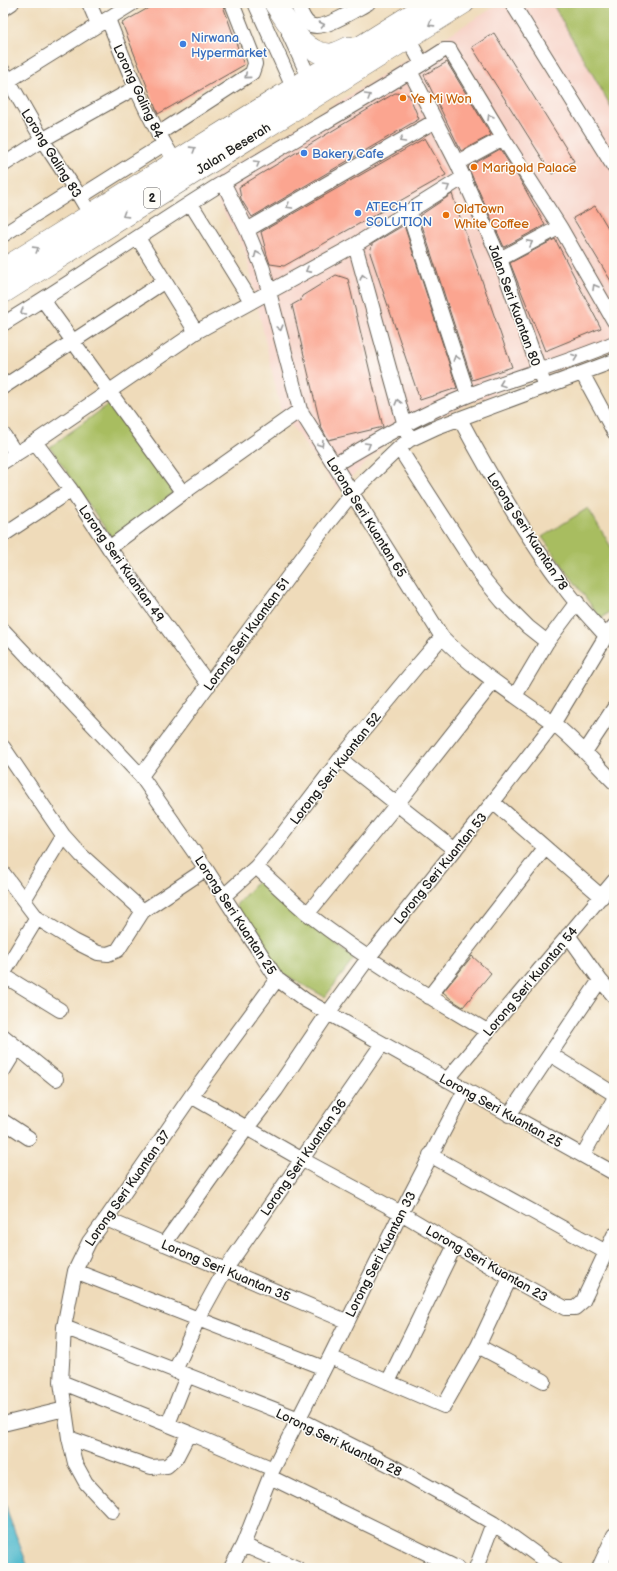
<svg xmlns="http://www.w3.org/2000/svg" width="617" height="1571" font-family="'Balsamiq Sans',sans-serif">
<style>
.built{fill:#f7d1c6}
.green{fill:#a8bd61;stroke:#626c3e}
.water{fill:#4eb8cb;stroke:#356a74}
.building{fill:#fba590}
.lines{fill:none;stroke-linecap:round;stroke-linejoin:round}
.minor-casing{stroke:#665f53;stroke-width:16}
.highway-casing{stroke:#665f53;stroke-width:22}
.minor{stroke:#fff;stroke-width:14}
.highway{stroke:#fff;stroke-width:21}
.oneway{stroke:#999}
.shop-dot{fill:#3f7fe0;stroke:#fdfcf7;stroke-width:1.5}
.food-dot{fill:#e8710a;stroke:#fdfcf7;stroke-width:1.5}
.labels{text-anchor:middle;stroke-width:3;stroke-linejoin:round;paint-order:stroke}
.shield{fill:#fdfcf7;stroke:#605f5e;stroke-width:1}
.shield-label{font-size:12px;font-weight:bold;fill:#1c1c1c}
.shop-label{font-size:13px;fill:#366cbe;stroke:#fdfcf7;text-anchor:start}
.street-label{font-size:13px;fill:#1c1c1c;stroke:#fdfcf7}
.food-label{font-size:13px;fill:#c56008;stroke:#fdfcf7;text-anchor:start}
</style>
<rect width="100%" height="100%" fill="#fdfcf7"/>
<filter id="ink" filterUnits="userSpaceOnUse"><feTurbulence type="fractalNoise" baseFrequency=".025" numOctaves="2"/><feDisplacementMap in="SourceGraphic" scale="8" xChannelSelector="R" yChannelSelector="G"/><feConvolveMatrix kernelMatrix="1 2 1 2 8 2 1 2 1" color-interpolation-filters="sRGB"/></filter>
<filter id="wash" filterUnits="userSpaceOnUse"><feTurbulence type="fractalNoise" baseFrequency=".012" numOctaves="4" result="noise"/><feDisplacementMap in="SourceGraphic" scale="16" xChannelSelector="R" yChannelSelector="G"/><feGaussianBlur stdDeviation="0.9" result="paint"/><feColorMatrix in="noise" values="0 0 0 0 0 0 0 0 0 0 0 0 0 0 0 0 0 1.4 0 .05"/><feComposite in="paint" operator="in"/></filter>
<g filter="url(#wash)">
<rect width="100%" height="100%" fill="#efdbba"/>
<!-- built -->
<path class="built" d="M501,3H614V349L471,403L390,439L338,490L281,411L245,250L207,182Z"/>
<!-- green -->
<path class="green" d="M552,3H614V112Z
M112,402L174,492L113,540L50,447Z
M588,508L614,552V608L601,619L542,537Z
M259,880L354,959L325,997L276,970L236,905Z"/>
<!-- water -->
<path class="water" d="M3,1491L8,1514L27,1564L30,1568H3Z"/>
<g id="blocks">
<!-- building -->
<path class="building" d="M157,3H222L244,65L158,114L122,23Z
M494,33L574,161L552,174L472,47Z
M447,62L491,135L461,151L424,75Z
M395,93L409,95L419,119L252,217L241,199L239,187Z
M425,138L446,175L284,266L270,264L267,255L261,232Z
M500,149L520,180L545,225L504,247L468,167Z
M452,194L512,367L472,380L419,216Z
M595,206L614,238V286L573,218Z
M404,225L457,388L420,400L370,253L372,244Z
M555,239L601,328L545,351L510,263Z
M336,275L348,279L383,427L328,440L321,427L292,305L301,300L302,296Z
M472,956L491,973L463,1007L452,1000L443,992Z"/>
</g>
</g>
<g filter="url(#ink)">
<use href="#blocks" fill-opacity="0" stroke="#665f53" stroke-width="1"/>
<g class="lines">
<!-- minor casing -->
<g class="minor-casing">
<path id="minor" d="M89,3L98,24
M255,3L297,96
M297,3C300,10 303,20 309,24C321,33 356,9 368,3
M512,3L614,167
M3,9L12,3
M108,19C127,68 146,116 175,161
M289,34L313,86
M408,38L422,64
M3,71L45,144L80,197L90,214
M410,71L457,163L500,259L545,387
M8,81L133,3
M158,134L252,73L255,64L254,59L232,3
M457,163L503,138
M3,165L42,140L135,88
M223,182L247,230L263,269L300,410L442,637C475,671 515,695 553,723C575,740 594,762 614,782
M80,197L164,144
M191,204L251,301
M408,211L468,395
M247,230L435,121
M3,235L75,189
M138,238L196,332
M355,245L407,433
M500,259L560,227
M43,300L183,493
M3,324C78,279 149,228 224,182C297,137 372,97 444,50H450L451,52L503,138L560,227L614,321
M582,373L614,432
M3,387L165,281
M460,419C491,477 524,534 564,587C577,605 592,620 606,636
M3,434L16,454
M35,442L71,490L109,548L209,685
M399,448L482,577L502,601L528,627L547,642
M3,462L35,442L196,332L355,245L464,177
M334,465C378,439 421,414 469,395C516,377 567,363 614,343
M3,535L71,490
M109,548L183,493L300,410
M3,630L141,776L206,869L277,979L305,1000L328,1013L614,1173
M515,696L547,642L577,602
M3,747L63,835L81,855L143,911
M585,752L614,708
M340,759L455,850
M141,776L328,523L353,492L399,448L409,440L437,427L614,361
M493,802L602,897
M256,867C273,882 290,899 308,914C364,958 426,995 487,1031
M3,873L37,918L74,941L98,953L108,954L118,950L143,911L206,869
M224,896L256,867L276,843L340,759L417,666L442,637
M24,900L63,835
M308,913L397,804L494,681
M568,935L600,980L614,996
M3,974L37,918
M3,975L60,1010
M429,997L545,848
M3,1036L56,1079
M550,1054L614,1094
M3,1071L17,1048
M447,1080L614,881
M191,1096L301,1159L401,1213L510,1278L565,1308H575L583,1301L614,1235
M509,1115L600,980
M3,1121L29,1138
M430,1155L606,1252
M583,1155L614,1099
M106,1219L346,1321
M164,1244L246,1129L276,1090L328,1013L369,957L493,802L553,724L606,636L614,626
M75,1271L324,1368
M64,1327L299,1419L392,1466L460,1504L493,1523L555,1568
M478,1346L544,1381
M330,1357L444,1406L478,1346L510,1278
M175,1371L198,1319L225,1270L382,1044
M61,1382L189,1433L273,1469
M388,1382L455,1245
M3,1424L65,1409
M168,1424L187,1376
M69,1438L151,1467L167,1466L176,1458L189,1433
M270,1477L457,1568
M112,1511L86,1483L75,1463L69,1438L61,1382L64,1327L75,1271L89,1242L106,1219L191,1096L277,979
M243,1545L297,1568
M231,1568L243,1545L273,1469L330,1357L401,1213L465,1090
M476,1568L493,1523
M599,1568L614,1535"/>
</g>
<!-- highway casing -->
<g class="highway-casing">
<path id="highway" d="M275,4C288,23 304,55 331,54C337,53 343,50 349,47
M3,269L430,3
M3,293L464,3"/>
</g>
<!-- minor -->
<use href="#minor" class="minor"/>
<!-- highway -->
<use href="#highway" class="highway"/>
</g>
<!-- one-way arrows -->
<defs><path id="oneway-chevron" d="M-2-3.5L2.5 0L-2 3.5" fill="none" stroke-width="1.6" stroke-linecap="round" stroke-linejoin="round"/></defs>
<g class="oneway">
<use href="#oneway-chevron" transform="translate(431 24) rotate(148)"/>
<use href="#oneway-chevron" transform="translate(322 25) rotate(-12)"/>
<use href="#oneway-chevron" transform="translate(247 76) rotate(140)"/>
<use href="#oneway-chevron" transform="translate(368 96) rotate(-31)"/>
<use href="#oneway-chevron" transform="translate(490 117) rotate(-121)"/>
<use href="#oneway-chevron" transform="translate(402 140) rotate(150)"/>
<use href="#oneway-chevron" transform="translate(193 149) rotate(-32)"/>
<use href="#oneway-chevron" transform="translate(257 163) rotate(-31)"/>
<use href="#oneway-chevron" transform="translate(447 187) rotate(-31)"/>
<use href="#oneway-chevron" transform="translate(289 206) rotate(150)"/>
<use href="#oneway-chevron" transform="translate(125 215) rotate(148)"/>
<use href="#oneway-chevron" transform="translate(530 243) rotate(-28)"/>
<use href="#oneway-chevron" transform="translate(36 249) rotate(-32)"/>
<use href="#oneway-chevron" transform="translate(257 254) rotate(-113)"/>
<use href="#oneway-chevron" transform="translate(308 270) rotate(151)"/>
<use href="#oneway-chevron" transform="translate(363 277) rotate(-105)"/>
<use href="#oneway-chevron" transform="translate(595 287) rotate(-120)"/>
<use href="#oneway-chevron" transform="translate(23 312) rotate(149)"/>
<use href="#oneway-chevron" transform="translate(280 328) rotate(75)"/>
<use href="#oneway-chevron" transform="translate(575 357) rotate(-20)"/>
<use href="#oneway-chevron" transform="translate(456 358) rotate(-108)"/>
<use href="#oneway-chevron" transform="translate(502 384) rotate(160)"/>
<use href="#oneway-chevron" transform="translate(398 402) rotate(-105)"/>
<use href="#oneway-chevron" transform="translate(321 444) rotate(58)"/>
<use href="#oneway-chevron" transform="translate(368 445) rotate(-30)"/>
</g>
</g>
<!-- markers -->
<g class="shop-dot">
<circle cx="183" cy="44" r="4"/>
<circle cx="304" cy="153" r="4"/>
<circle cx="358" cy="213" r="4"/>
</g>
<g class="food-dot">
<circle cx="403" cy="98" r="4"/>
<circle cx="474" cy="167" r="4"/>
<circle cx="446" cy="215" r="4"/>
</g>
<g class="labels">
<!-- shield labels -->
<rect class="shield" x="144" y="188" width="16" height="20" rx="3"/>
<g class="shield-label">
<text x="152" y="202">2</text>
</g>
<!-- shop labels -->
<g class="shop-label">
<text x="191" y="42">Nirwana<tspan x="191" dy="15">Hypermarket</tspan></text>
<text x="312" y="158">Bakery Cafe</text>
<text x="366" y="211">ATECH IT<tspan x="366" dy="15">SOLUTION</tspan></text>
</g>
<!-- street labels -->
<g class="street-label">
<text transform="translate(139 91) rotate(65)" y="5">Lorong Galing 84</text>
<text transform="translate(233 148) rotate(-32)" y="5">Jalan Beserah</text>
<text transform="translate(52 153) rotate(58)" y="5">Lorong Galing 83</text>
<text transform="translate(515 305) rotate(70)" y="5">Jalan Seri Kuantan 80</text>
<text transform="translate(367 517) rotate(58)" y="5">Lorong Seri Kuantan 65</text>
<text transform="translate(528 531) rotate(57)" y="5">Lorong Seri Kuantan 78</text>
<text transform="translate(122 563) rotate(55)" y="5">Lorong Seri Kuantan 49</text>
<text transform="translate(246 634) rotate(-54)" y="5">Lorong Seri Kuantan 51</text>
<text transform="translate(335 768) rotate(-52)" y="5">Lorong Seri Kuantan 52</text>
<text transform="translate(440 868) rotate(-51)" y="5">Lorong Seri Kuantan 53</text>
<text transform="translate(236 915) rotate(57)" y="5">Lorong Seri Kuantan 25</text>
<text transform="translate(530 981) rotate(-50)" y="5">Lorong Seri Kuantan 54</text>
<text transform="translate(501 1110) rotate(29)" y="5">Lorong Seri Kuantan 25</text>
<text transform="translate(303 1157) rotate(-55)" y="5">Lorong Seri Kuantan 36</text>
<text transform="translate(127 1188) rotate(-55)" y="5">Lorong Seri Kuantan 37</text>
<text transform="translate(380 1254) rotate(-63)" y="5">Lorong Seri Kuantan 33</text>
<text transform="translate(487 1263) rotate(30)" y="5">Lorong Seri Kuantan 23</text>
<text transform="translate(226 1270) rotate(23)" y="5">Lorong Seri Kuantan 35</text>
<text transform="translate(339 1442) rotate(26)" y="5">Lorong Seri Kuantan 28</text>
</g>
<!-- food labels -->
<g class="food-label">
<text x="411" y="103">Ye Mi Won</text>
<text x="482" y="172">Marigold Palace</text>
<text x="454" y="213">OldTown<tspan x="454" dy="15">White Coffee</tspan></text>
</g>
</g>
<!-- margin -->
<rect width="617" height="1571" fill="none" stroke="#fdfcf7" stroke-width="16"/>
</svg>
